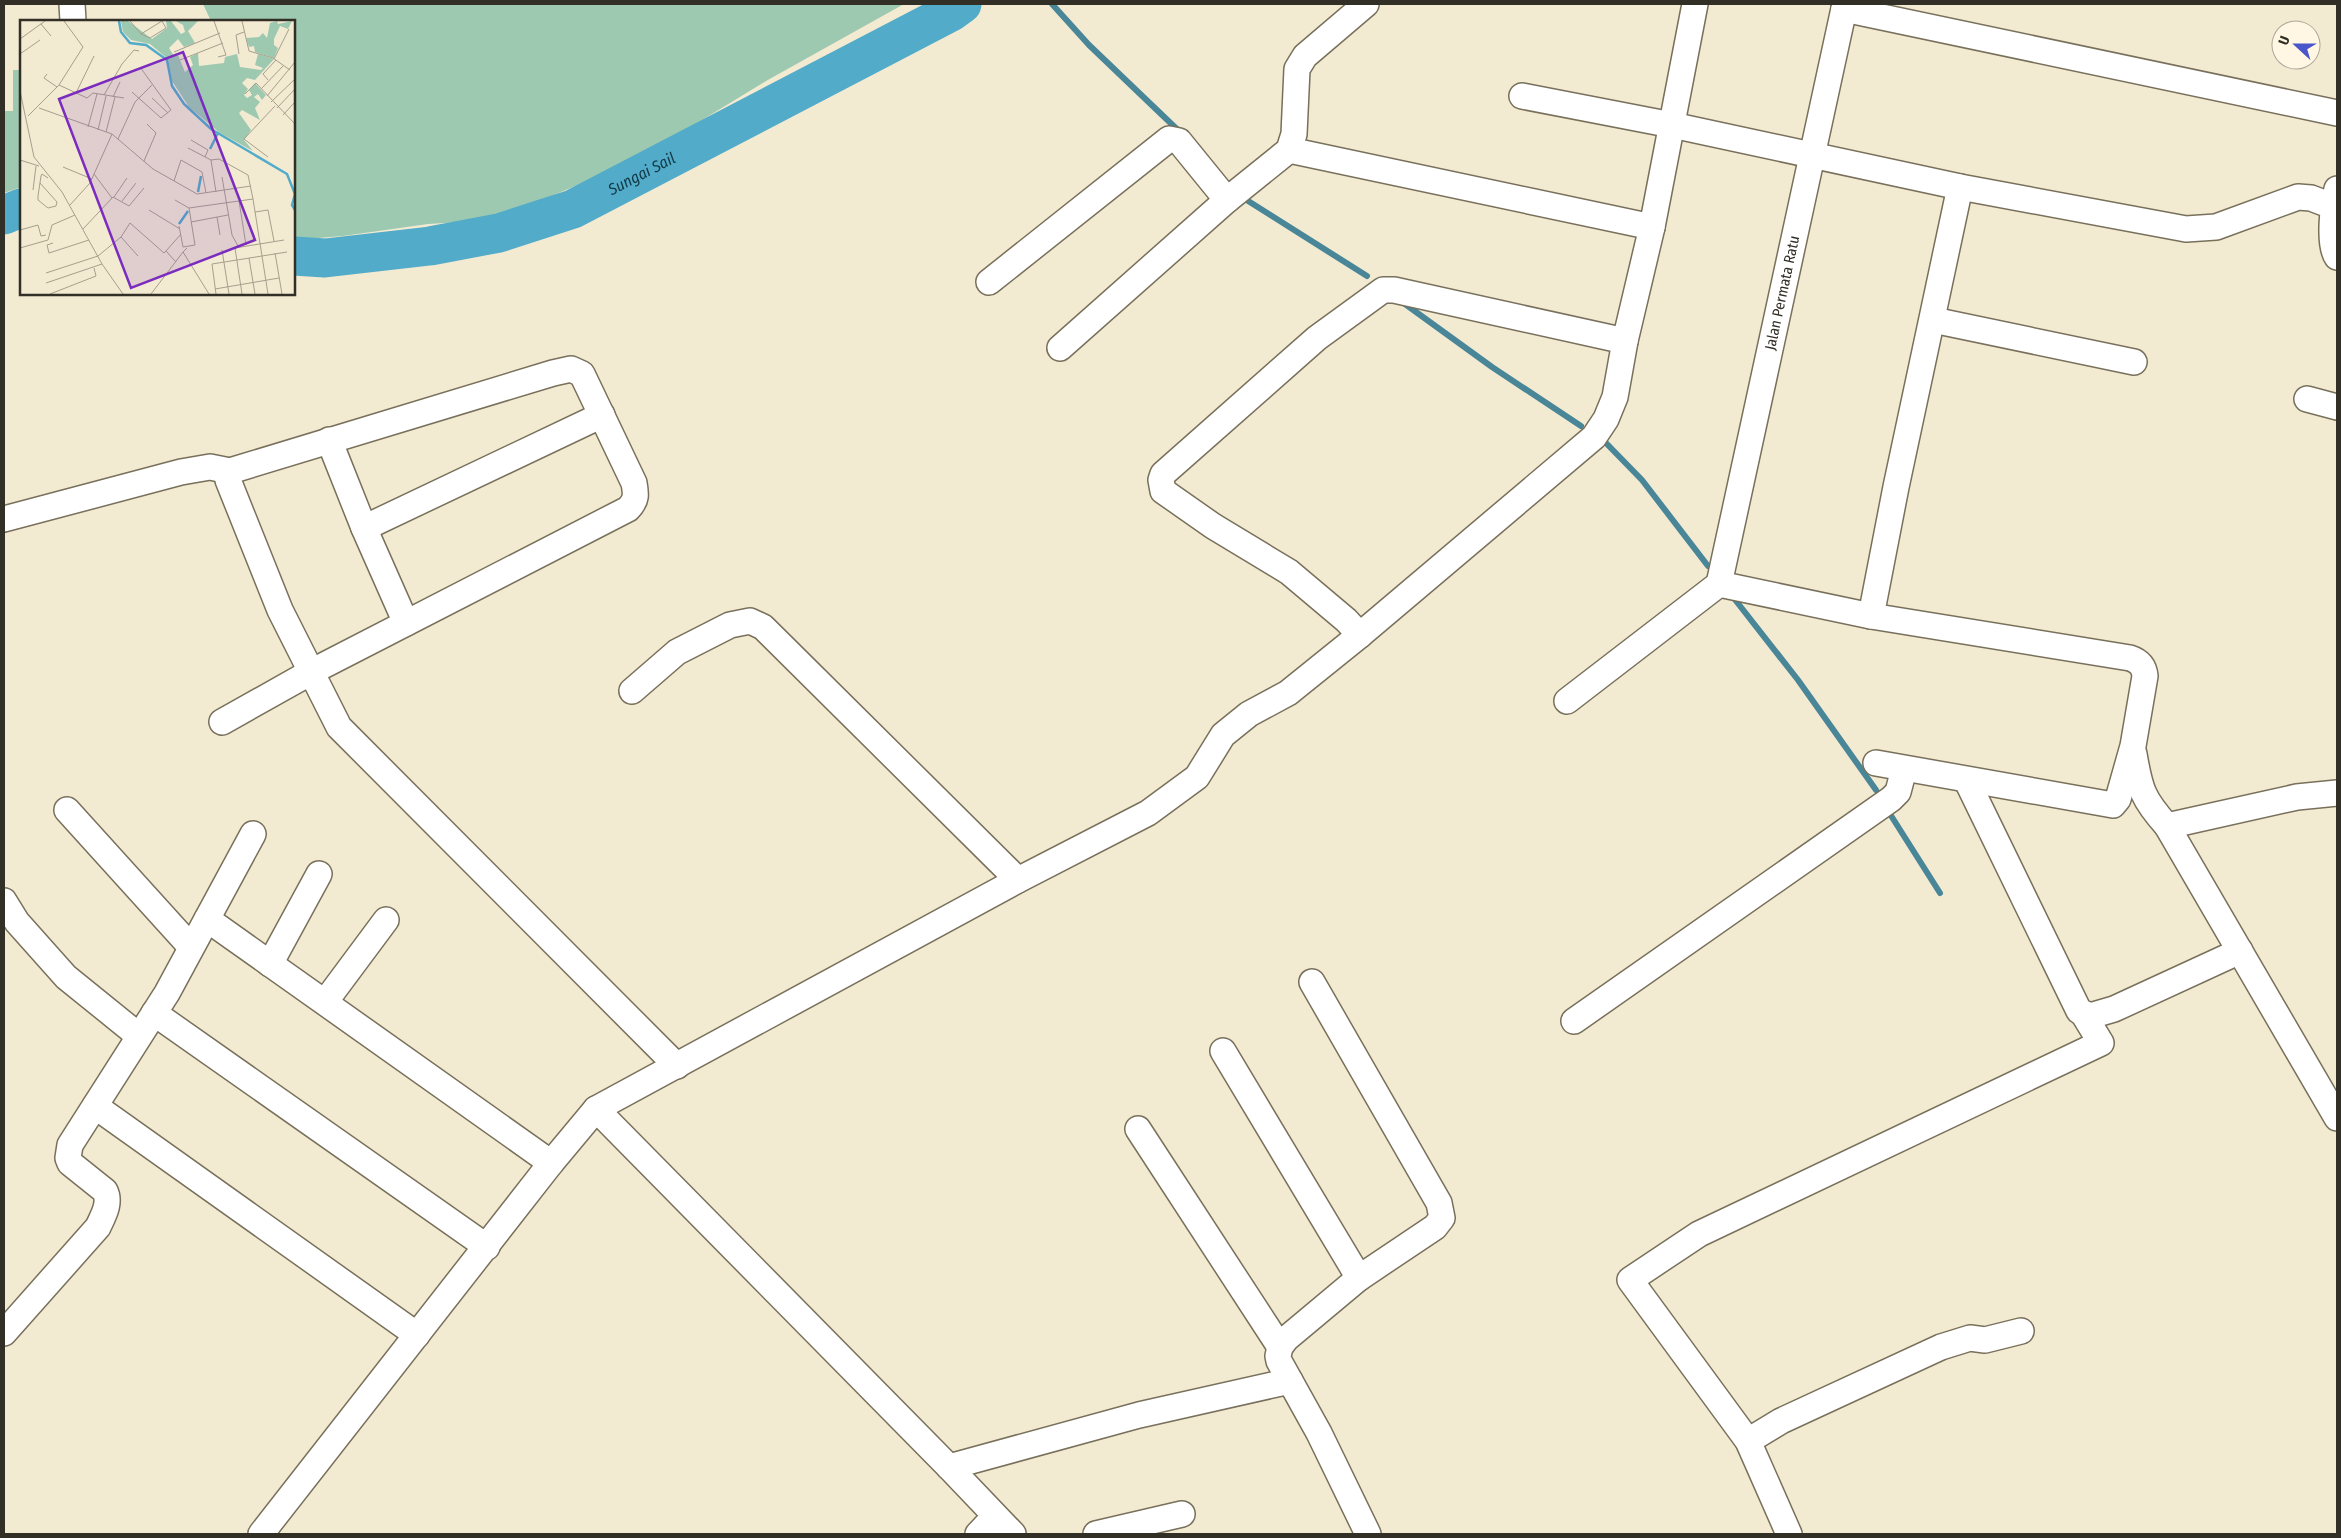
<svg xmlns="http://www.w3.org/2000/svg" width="2341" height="1538" font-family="'Fira Sans Condensed',sans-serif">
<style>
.green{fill:#9dc9b1}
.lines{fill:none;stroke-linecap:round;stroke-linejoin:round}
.stream{stroke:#488698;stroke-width:6}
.river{stroke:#52abc9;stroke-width:39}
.minor-casing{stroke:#78705b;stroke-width:28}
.minor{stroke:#fff;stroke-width:25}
.labels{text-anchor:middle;stroke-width:4.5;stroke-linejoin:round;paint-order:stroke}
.street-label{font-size:15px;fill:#322f26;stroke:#fff7e4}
.water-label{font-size:16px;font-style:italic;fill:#113a47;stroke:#fff7e4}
.inset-river{fill:none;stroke:#52abc9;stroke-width:2.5}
.inset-road{fill:none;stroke:#a69f8d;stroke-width:1}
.view{fill:#7b2cbf;fill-opacity:0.15;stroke:#7b2cbf;stroke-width:2.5}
.inset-edge{fill:none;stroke:#322f26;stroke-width:2.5}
</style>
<rect width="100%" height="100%" fill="#f3ead2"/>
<!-- green -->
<path class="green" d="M203,4H904L766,81L666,142L623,166L494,220L428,224L343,236L294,240V21H211Z
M13,70H21V187L4,193V111H13Z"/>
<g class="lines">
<!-- stream -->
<path class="stream" d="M1052,4L1089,45L1182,134
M1245,199L1367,276
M1405,304L1492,367L1581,426
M1606,443L1642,480L1708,566
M1733,597L1798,680L1876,790
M1890,814L1940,893"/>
<!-- river -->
<g class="river">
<path d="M4,215L21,208"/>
<path id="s1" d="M294,256L325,258L430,246L499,233L573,209L951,12L962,4"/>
</g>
<!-- minor casing -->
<g class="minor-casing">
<g id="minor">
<path d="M72,4L73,21"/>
<path d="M1844,9L2337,113"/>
<path d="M1522,96L1672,125L1960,187L2186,229L2216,227L2298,197L2311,198L2332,206"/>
<path d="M1289,150L1652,227"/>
<path d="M2337,189C2333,204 2328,244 2337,257"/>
<path d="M989,282L1169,139L1179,141L1227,200"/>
<path d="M1933,320L2134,362"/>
<path d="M1060,348L1227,200L1289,150L1294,134L1297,69L1305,56L1366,4"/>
<path d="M2307,399L2337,407"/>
<path d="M329,440L364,528L406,623"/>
<path d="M230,471L228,480L280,610L339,727L677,1066"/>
<path d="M4,519L181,472L210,467L230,471L553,373L571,369L582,374L634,483C636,494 637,500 628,509L311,672L222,722"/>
<path d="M364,528L602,415"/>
<path d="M1719,584L1871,616L2130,658C2139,661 2144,666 2145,676L2133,746L2118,799L2113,805L1876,763"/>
<path id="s2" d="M1719,584L1845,4"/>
<path d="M1871,616L1896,487L1960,187"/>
<path d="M1360,635L1346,620L1289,572L1213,526L1163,491L1161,480L1163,474L1317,338L1383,290H1394L1625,341"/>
<path d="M632,691L677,652L730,625L750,621L763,627L1018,880"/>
<path d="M1567,701L1719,584"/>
<path d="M2134,754C2140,790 2143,799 2167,826L2297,797L2337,793"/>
<path d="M1967,781L2079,1011L2090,1016L2114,1009L2240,951"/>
<path d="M67,810L191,947"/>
<path d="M2167,826L2337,1118"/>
<path d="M4,901L17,922L66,977L139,1036"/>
<path d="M207,919L551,1163"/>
<path d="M270,964L319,874"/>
<path d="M1312,982L1439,1203L1442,1218L1435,1227L1359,1278L1286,1339L1280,1347L1278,1356L1279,1361L1319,1433L1368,1534"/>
<path d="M325,1002L386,920"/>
<path d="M154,1013L487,1247"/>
<path d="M1574,1021L1891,799L1898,792L1904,769"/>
<path d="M1223,1051L1359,1278"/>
<path d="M95,1106L417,1335"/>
<path d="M596,1109L949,1467L1013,1534"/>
<path d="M1138,1129L1280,1347"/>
<path d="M4,1333L98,1227C103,1216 111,1203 105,1191L70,1163L68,1158L70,1145L167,993L253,834"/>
<path d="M1748,1441L1781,1421L1941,1347L1970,1338L1985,1340L2021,1331"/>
<path d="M949,1467L1139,1415L1290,1381"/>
<path d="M261,1534L551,1163L596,1109L1018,880L1148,813L1197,777L1223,735L1249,714L1288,693L1360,635L1594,437L1606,419L1615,397L1625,341L1652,227L1695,4"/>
<path d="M978,1534L995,1516"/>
<path d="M1096,1534L1182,1514"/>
<path d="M1789,1534L1748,1441L1630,1280L1699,1234L2101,1043L2084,1015"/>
</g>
</g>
<!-- minor -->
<use href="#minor" class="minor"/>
</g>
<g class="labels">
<!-- street labels -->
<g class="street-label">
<text dy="5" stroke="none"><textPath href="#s2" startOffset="298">Jalan Permata Ratu</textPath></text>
</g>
<!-- water labels -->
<g class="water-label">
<text dy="6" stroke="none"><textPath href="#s1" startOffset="362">Sungai Sail</textPath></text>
</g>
</g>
<!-- overview -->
<g transform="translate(20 20)">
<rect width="275" height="275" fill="#f3ead2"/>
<path d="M101,1H108L132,19L147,8L146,1H151L161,14L165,12L163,5L156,1H178L168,11L175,23L164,27L158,19L149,28L154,36L158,35L165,52L173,45L170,37L178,33L179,46L204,43L205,37L217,34L220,47L241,50L243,48L235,45L238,34L254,39L235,60L227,58L222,63L228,69L224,75L227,78L232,75L229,70L235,63L246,75L242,80L238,74L234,77L240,82L235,88L240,100L222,90L219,93L231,110L224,120L233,131L200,113L169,87L152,61L148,39L130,24L111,20L103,12ZM257,1L258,4L272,1L268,9L260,6L254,19V25L258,28L254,38L235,32L234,26L229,27L226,18L239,17L243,13L247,18L250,3Z" fill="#9dc9b1"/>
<path class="inset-river" d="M99,1L101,12L110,23L126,25L147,40L152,66L164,84L191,109L267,154L275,174L272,185L275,190M190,129L198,113M178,172L181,156M159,204L168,191"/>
<path class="inset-road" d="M110,1L121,14L130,18L146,8L142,1M194,1L206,35L198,37M222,1L229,31L253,38L270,50M21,4L31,16M121,14L142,1M0,19L25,1M154,32L200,13M0,34L20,20M219,34L216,15L224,12M254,39L269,9M160,40L203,23M27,54L24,58L37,67M248,60L243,54L256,40M39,65L67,78L73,73L104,78M241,69L263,46M0,71L14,137L42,172L82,244L103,274M112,72L141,98L151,90L120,47M56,73L74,36M225,74L236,63L275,104M84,75L102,44L114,30L119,31M247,76L275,42M93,77L100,62M132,78L148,93M251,82L275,59M19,88L92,114L133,149L177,174L231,166M257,88L275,69M263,95L275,82M8,96L39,65L63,27L44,1M68,107L77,74M78,110L86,76M86,112L95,77M98,119L115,82L132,65M171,120L188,130L185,137M168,128L191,140L199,139L228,155L233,179M248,137L224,119L255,86M0,140L19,146M191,140L196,172M124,141L136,113L127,104M43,147L72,159M74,154L92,178M202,157L212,215L218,226M154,161L161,140L182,152L186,173M20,163L37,182L36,186L28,188L18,180V176L21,156L22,154L28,158M13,170L16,146M94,177L107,158M155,180L169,188L175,225L163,227L159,206M102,181L116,163M219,181L226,225M50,185L70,163L92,114M169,188L233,179L248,274M129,190L160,209M235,192L248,190L254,221M197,197L200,215M171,202L208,195M63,209L93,177L109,186L124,168M0,210L18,205L21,216L26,215M101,217L118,236M33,223L27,225L29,233L69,220M0,228L28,220L32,205L55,195M167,228L163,232L189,274M202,230L209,274M255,233L262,274M229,238L235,274M156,242L146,231L161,214M26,253L78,236L101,217L110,203L144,233L146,231M26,263L82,244M195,269L259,258M30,274L76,256L74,248M131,274L163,232M196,274L192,244L267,232M222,274L215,228L264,220"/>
<path class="view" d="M163,32L235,220L111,268L39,79Z"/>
<rect width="275" height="275" class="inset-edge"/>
</g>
<!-- border -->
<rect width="2341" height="1538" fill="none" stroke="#322f26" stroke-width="10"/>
<!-- north arrow -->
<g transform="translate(2296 45) rotate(291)"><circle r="24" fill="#fff7e4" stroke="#ada798"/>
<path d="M0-4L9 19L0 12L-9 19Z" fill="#4955ca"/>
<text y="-8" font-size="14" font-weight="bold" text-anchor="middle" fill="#322f26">U</text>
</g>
</svg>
